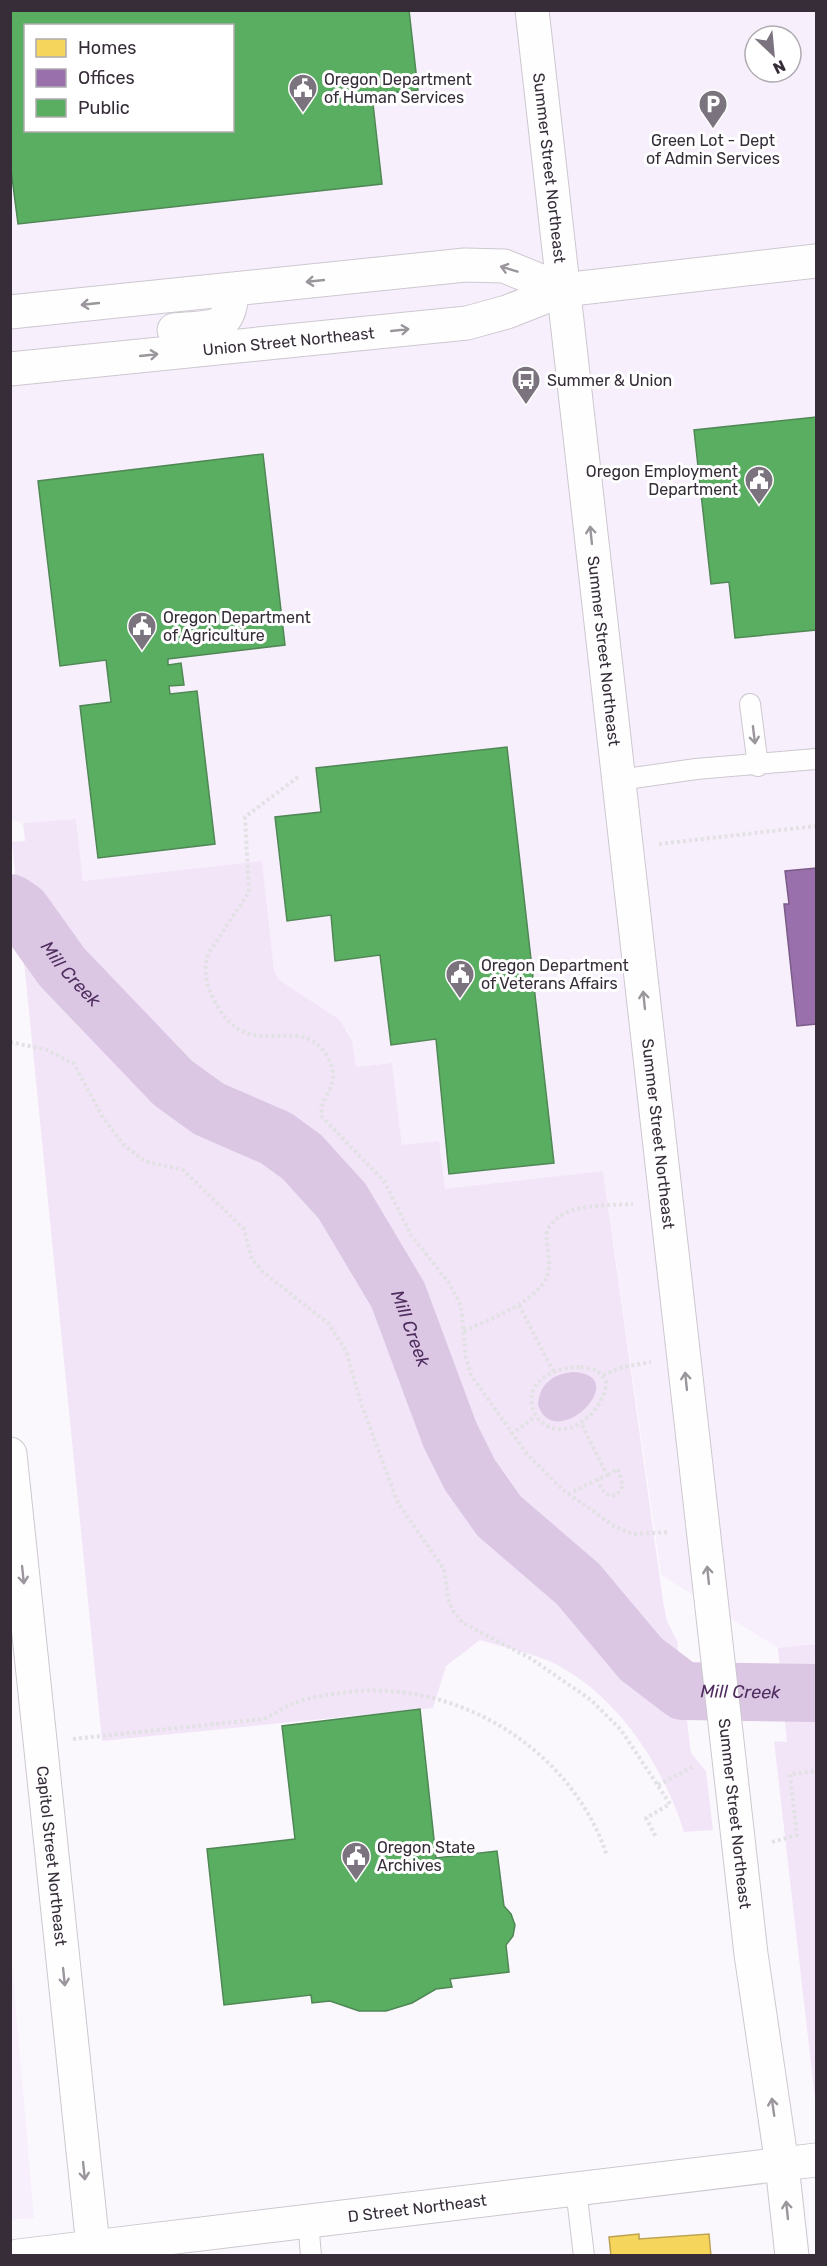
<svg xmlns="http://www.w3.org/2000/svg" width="827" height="2266" font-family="Rubik,sans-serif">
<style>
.built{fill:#f8effd;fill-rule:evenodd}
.green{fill:#f2e5f8}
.water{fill:#dbc7e4}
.homes{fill:#f6d55c;stroke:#bca352;stroke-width:1.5}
.offices{fill:#9970ab;stroke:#7b5c89;stroke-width:1.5}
.public{fill:#5aae61;stroke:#4f8755;stroke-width:1.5;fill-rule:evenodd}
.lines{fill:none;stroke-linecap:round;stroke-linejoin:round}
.river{stroke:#dbc7e4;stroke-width:58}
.service-casing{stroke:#cdc8cf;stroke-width:22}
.tertiary-casing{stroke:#cdc8cf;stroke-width:35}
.primary-casing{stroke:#cdc8cf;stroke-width:35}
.path{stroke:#e2e1e4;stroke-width:4;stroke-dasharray:3 3;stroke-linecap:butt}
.service{stroke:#fefeff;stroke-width:20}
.tertiary{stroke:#fefeff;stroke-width:33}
.primary{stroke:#fefeff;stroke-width:33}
.oneway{stroke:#9a969c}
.labels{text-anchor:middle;stroke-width:6;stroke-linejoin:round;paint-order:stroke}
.poi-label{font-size:16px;fill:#362d39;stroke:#fff;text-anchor:start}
.street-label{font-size:16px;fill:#362d39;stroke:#fff}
.water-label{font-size:18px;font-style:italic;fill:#502d5f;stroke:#fff}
</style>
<rect width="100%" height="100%" fill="#fbf8fd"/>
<!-- built -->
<path class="built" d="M11,11H816V1644L778,1648L661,1575L603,1171L445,1190L402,1145L392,1063L356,1067L348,1031L279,980L274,970L262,862L83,881L76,819L23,823L11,820ZM26,26H232V130H26ZM755,36H791V72H755Z
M11,1952L34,2218L11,2220H10Z"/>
<!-- green -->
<path class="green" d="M76,819L83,881L262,861L274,970L279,980L340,1020L352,1041L356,1067L392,1063L402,1145L439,1141L445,1189L603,1171L663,1601L667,1621L677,1641L691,1753L706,1771L713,1830L684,1832C663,1765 616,1692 549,1661C528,1652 502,1647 480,1640L446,1666L433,1708L102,1741L12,842L25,841L23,823Z
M816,1644V2107L774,1741L787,1742L778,1648Z"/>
<!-- water -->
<path class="water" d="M573,1372C635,1375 555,1455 538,1405C539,1384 553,1374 573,1372Z"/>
<!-- homes -->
<path class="homes" d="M639,2234V2239L709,2234L711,2256H611L609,2237Z"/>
<!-- offices -->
<path class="offices" d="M816,868V1024L797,1026L784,904H789L785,871Z"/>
<!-- public -->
<path class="public" d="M10,10H409L418,90L372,95L382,184L18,224L10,162ZM26,26H232V130H26Z
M816,417V630L735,638L729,582L711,584L694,430Z
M263,454L285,645L168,659V665L181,663L184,685L169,686L170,694L197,691L215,844L98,858L80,706L111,702L106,660L60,666L38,481Z
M507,747L554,1163L449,1174L436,1039L391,1045L380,955L335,961L331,915L287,921L275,817L321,812L316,768Z
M420,1709L436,1858L497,1851L504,1906L511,1914L515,1925L513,1936L506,1945L509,1972L450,1979L452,1987L436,1989L412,2003L386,2011H359L330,2001L312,2003L311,1995L224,2005L207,1849L295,1839L282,1726Z"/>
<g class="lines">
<!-- river -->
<path class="river" id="s1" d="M10,903L22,911L62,967L173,1083L209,1109L276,1138L302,1157L342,1201L398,1295L450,1435L470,1475L499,1516L578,1584L641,1659L683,1691L816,1693"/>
<!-- service casing -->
<g class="service-casing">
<path id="service" d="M750,704L758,766
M619,780L696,769L816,759
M576,2189L584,2256
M308,2221L311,2256"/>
</g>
<!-- tertiary casing -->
<g class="tertiary-casing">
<g id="tertiary">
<path d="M563,290L816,261"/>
<path id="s2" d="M18,2256L816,2160"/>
</g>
</g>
<!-- primary casing -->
<g class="primary-casing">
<g id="primary">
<path id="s3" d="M532,10L751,1954L782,2165L792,2256"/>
<path d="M10,312L465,265L504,266L563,290"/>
<path d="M174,330C210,326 231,334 232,290"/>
<path id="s4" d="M10,369L467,323L507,312L563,290"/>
<path id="s5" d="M10,1454L94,2256"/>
</g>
</g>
<!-- path -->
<path class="path" d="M298,777L245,817L249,892L208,954C203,970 206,983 213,998C248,1070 298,1008 327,1056C345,1085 317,1097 322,1117L384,1181L411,1235L449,1283L461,1306L466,1358L471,1375L527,1454L563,1490L614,1526L632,1534L670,1532
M659,844L816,826
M10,1042L47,1050L74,1064L102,1116L122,1143L144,1161L183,1170L244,1229L252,1259L263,1272L329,1324L346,1351L362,1406L398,1503L444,1569L448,1598L453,1611L463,1623L530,1658L591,1700L621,1730L670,1804L646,1818L656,1837
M519,1305L553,1371
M464,1331C489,1319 546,1300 549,1268C550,1255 545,1243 547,1230C563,1202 604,1206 633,1204
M581,1367L597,1370L606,1381C606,1395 598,1408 588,1417C538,1462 494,1369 581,1367Z
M603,1375L623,1367L651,1362
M511,1434L535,1417
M597,1479C601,1489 605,1498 617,1495L623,1486L618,1469L607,1475
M568,1494L607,1475L581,1423
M73,1739L263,1719C274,1715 282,1708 292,1704C312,1696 337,1693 359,1691C466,1684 574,1754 607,1856
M658,1785L692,1767
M772,1842L797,1835L790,1774L816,1771"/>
<!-- service -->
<use href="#service" class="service"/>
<!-- tertiary -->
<use href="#tertiary" class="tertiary"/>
<!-- primary -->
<use href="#primary" class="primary"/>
</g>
<!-- one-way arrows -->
<defs><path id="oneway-shaft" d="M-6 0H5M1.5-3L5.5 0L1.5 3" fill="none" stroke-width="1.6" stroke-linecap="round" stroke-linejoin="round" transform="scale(1.5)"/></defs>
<g class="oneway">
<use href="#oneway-shaft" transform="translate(509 269) rotate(-163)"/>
<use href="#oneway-shaft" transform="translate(315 281) rotate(174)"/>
<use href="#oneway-shaft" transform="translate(90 304) rotate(174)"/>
<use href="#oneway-shaft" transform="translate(400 330) rotate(-6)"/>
<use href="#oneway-shaft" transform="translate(149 355) rotate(-6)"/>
<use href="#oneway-shaft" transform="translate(591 535) rotate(-96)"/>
<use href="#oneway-shaft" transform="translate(754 735) rotate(83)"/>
<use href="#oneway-shaft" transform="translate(644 1000) rotate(-96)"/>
<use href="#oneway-shaft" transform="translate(686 1381) rotate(-96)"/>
<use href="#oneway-shaft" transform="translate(23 1575) rotate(84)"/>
<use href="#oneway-shaft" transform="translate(708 1575) rotate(-96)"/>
<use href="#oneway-shaft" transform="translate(64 1977) rotate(84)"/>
<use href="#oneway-shaft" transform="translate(773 2107) rotate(-98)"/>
<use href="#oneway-shaft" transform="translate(84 2171) rotate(84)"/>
<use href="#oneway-shaft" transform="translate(787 2210) rotate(-96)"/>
</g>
<!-- icons -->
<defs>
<g id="civic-pin" transform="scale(1.5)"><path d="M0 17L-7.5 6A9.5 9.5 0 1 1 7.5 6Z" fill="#7b747e" stroke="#fff"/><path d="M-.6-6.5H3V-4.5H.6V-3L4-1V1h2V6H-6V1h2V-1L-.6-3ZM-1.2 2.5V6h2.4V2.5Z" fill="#fff"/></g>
<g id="parking-pin" transform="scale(1.5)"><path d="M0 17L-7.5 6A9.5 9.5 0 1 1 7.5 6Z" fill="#7b747e" stroke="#fff"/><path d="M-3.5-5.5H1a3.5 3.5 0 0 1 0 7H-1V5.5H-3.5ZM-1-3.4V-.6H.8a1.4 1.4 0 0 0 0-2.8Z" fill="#fff"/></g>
<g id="bus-pin" transform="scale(1.5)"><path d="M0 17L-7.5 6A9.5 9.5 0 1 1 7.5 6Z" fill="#7b747e" stroke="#fff"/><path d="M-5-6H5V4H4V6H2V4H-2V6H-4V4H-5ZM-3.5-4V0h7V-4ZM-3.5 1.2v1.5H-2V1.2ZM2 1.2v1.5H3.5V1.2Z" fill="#fff"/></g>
</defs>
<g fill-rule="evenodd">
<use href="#civic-pin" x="303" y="88"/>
<use href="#parking-pin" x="713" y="104"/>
<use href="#bus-pin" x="526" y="380"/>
<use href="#civic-pin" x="759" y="480"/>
<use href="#civic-pin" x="142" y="626"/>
<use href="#civic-pin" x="460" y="974"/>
<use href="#civic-pin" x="356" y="1856"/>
</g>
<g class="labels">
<!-- poi labels -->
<g class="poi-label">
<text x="324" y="85">Oregon Department<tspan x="324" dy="18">of Human Services</tspan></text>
<text x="713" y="146" text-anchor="middle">Green Lot - Dept<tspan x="713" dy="18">of Admin Services</tspan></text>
<text x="547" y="386">Summer &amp; Union</text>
<text x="738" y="477" text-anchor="end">Oregon Employment<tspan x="738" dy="18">Department</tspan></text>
<text x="163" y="623">Oregon Department<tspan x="163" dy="18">of Agriculture</tspan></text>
<text x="481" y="971">Oregon Department<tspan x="481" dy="18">of Veterans Affairs</tspan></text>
<text x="377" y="1853">Oregon State<tspan x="377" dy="18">Archives</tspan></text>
</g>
<!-- street labels -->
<g class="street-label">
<text dy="6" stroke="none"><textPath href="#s3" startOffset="159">Summer Street Northeast</textPath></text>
<text dy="6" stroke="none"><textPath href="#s4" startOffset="280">Union Street Northeast</textPath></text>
<text dy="6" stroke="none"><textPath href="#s3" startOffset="645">Summer Street Northeast</textPath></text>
<text dy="6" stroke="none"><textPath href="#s3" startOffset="1131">Summer Street Northeast</textPath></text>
<text dy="6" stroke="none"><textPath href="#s3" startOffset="1815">Summer Street Northeast</textPath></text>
<text dy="6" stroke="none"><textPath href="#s5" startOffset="404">Capitol Street Northeast</textPath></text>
<text dy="6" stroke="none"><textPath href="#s2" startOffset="402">D Street Northeast</textPath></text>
</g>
<!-- water labels -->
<g class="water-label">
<text dy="6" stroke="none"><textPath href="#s1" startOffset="94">Mill Creek</textPath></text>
<text dy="6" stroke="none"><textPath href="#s1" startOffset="598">Mill Creek</textPath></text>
<text dy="6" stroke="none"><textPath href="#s1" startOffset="1119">Mill Creek</textPath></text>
</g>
</g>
<!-- border -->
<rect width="827" height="2266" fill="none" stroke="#362d39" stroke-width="24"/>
<!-- legend -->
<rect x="24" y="24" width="210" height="108" fill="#ffffff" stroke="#afabb0" stroke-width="1.5"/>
<rect x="36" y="39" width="30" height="18" fill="#f6d55c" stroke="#afabb0" stroke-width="1.5"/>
<text x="78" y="54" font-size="18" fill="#362d39">Homes</text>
<rect x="36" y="69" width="30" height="18" fill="#9970ab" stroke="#afabb0" stroke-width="1.5"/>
<text x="78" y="84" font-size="18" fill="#362d39">Offices</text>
<rect x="36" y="99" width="30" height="18" fill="#5aae61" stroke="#afabb0" stroke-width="1.5"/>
<text x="78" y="114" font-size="18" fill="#362d39">Public</text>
<!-- north arrow -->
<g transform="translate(773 54) rotate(154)"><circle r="28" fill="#ffffff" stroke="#afabb0" stroke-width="1.5"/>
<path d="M0-4.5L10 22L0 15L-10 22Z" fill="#7b747e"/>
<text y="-9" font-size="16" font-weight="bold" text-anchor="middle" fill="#362d39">N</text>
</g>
</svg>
